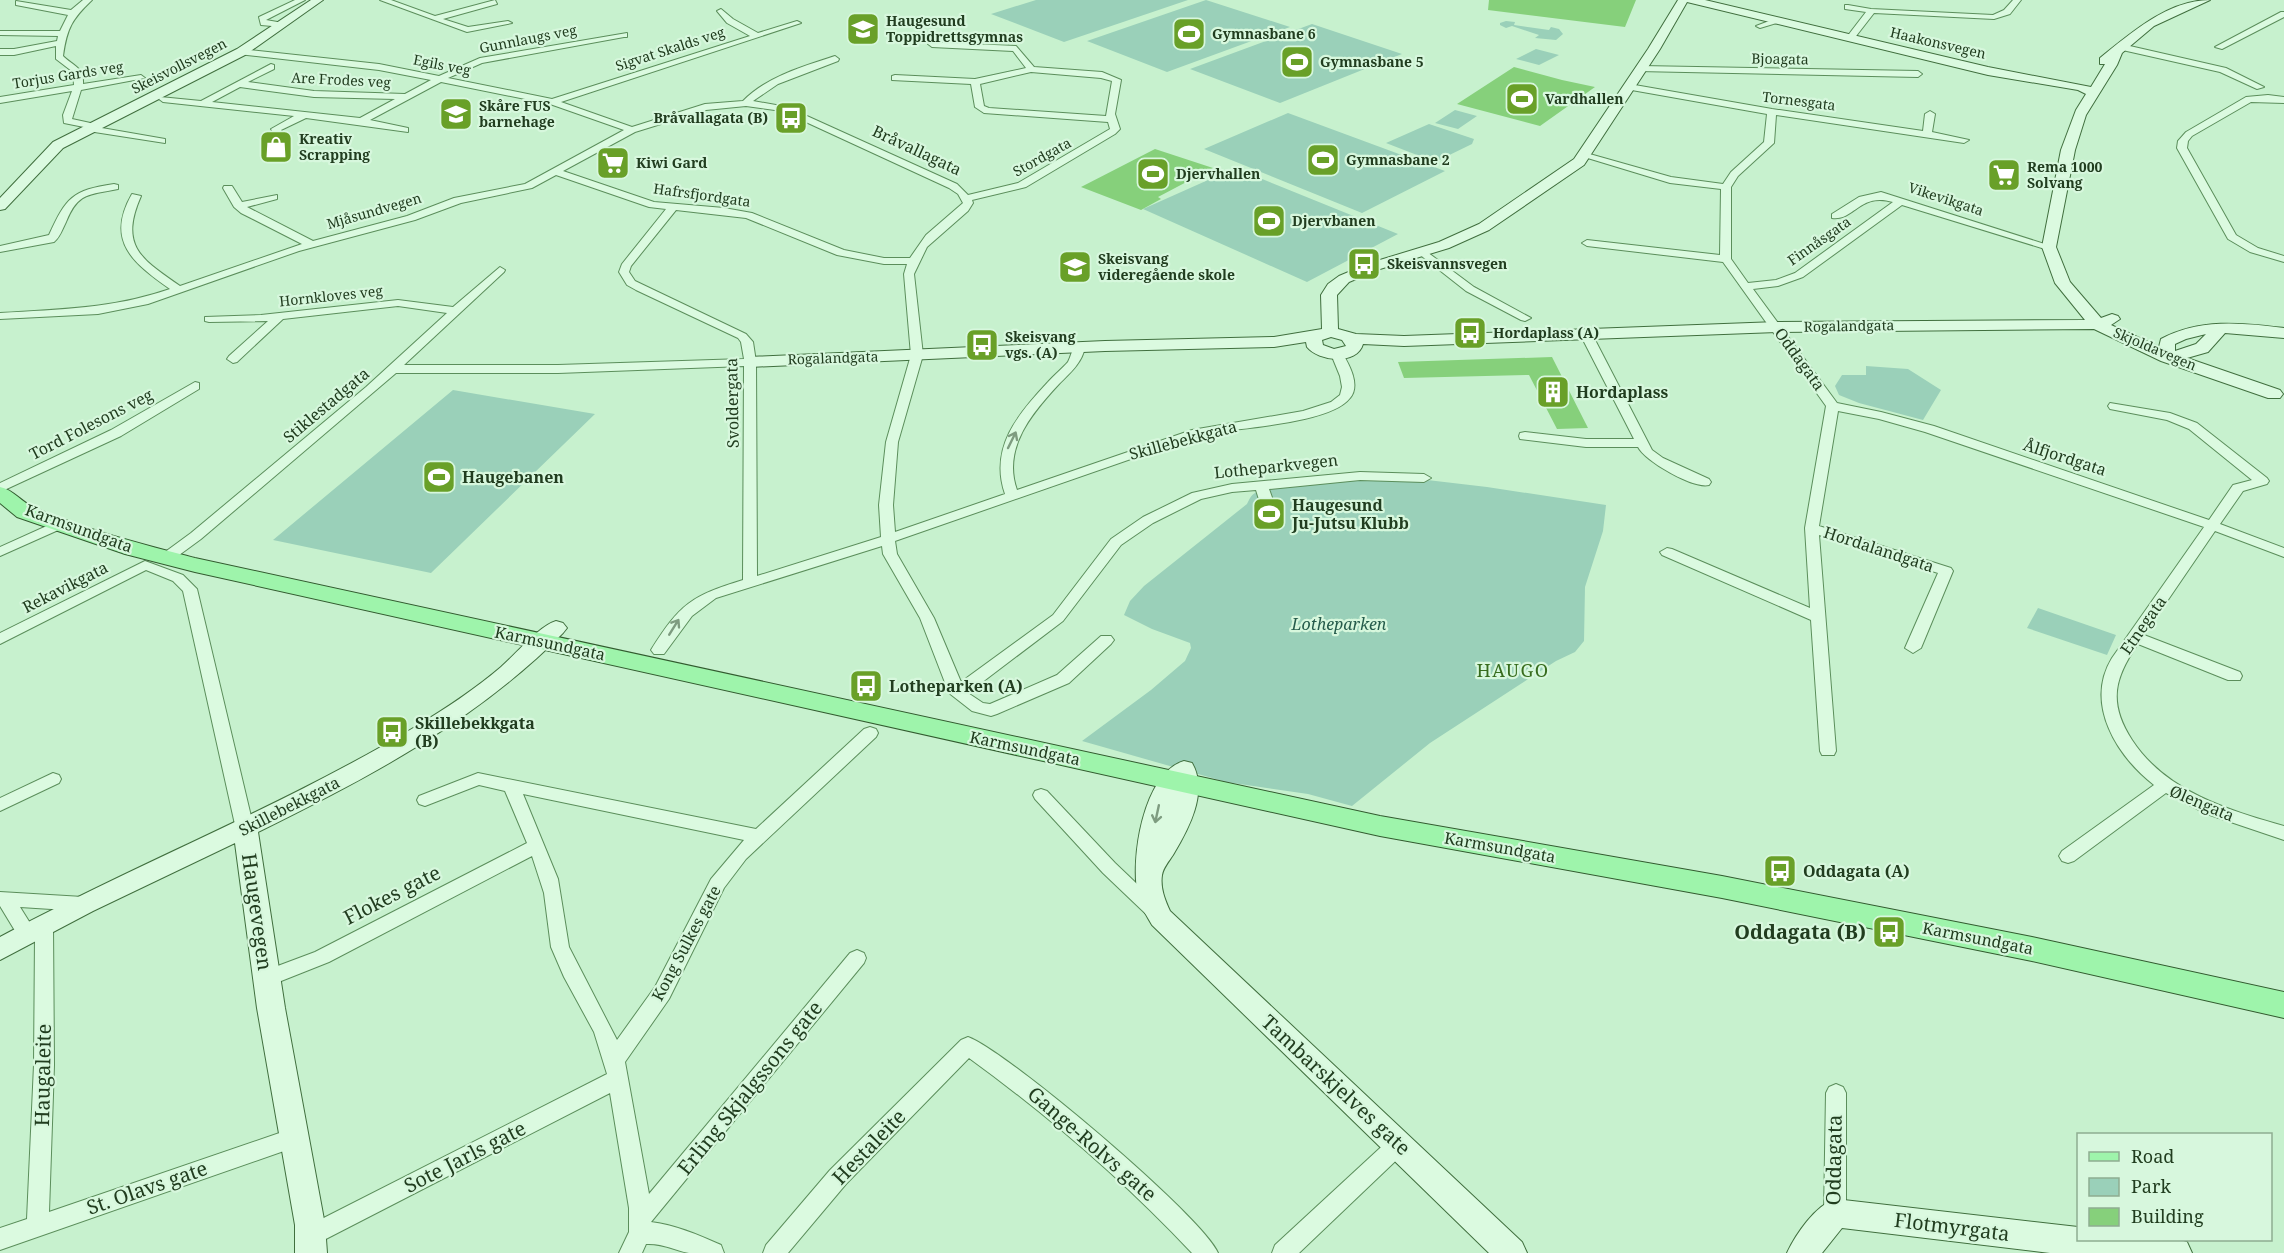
<svg xmlns="http://www.w3.org/2000/svg" width="2284" height="1253" font-family="'Noto Serif',serif">
<style>
.green{fill:#9ad0b9}
.building{fill:#86d07b}
.lines{fill:none;stroke-linecap:round;stroke-linejoin:round}
.street-casing{stroke:#5b8e5b;stroke-width:2}
.secondary-casing{stroke:#406f3e;stroke-width:2}
.primary-casing{stroke:#325b2f;stroke-width:2}
.street{fill:#dbfae0;fill-rule:evenodd}
.secondary{fill:#dbfae0;fill-rule:evenodd}
.primary{fill:#9ef4ab;fill-rule:evenodd}
.oneway{stroke:#7e9c80}
.labels{text-anchor:middle;stroke-width:4.5;stroke-linejoin:round;paint-order:stroke}
.far-poi-label{font-size:14px;font-weight:bold;fill:#213d1f;stroke:#d7f7dd;text-anchor:start}
.far-street-label{font-size:14px;fill:#213d1f;stroke:#d7f7dd}
.street-label{font-size:16px;fill:#213d1f;stroke:#d7f7dd}
.poi-label{font-size:16px;font-weight:bold;fill:#213d1f;stroke:#d7f7dd;text-anchor:start}
.park-label{font-size:16px;font-style:italic;fill:#255b4b;stroke:#d7f7dd}
.neighbourhood-label{font-size:18px;letter-spacing:1.5px;fill:#376c1d;stroke:#d7f7dd}
.near-street-label{font-size:20px;fill:#213d1f;stroke:#d7f7dd}
.near-poi-label{font-size:20px;font-weight:bold;fill:#213d1f;stroke:#d7f7dd;text-anchor:end}
</style>
<rect width="100%" height="100%" fill="#c7f1ce"/>
<!-- green -->
<path class="green" d="M1036,0H1188L1064,42L991,14Z
M1206,0L1290,27L1167,72L1087,41Z
M1506,21L1515,22L1514,25L1549,30L1551,27L1559,29L1563,34L1556,40L1535,38L1539,35L1512,26L1506,28L1500,25V23Z
M1312,24L1402,54L1280,103L1190,69Z
M1536,49L1559,55L1539,65L1516,59Z
M1455,110L1477,116L1458,129L1435,123Z
M1288,113L1445,171L1362,213L1204,149Z
M1429,124L1474,139L1472,144L1435,162L1386,143Z
M1235,168L1398,234L1307,282L1143,209Z
M1866,366L1908,369L1941,390L1923,420L1859,403L1839,395L1835,386L1842,375H1866Z
M453,390L595,414L431,573L273,540Z
M1359,472L1487,487L1606,505L1603,531L1585,587L1584,641L1575,652L1556,661L1430,743L1352,806L1308,794L1226,782L1082,741L1151,690L1185,661L1191,648L1190,643L1152,629L1124,615L1130,601L1144,586L1247,504C1249,500 1251,495 1255,493C1274,478 1334,474 1359,472Z
M2038,608L2116,635L2107,655L2027,628Z"/>
<!-- building -->
<path class="building" d="M1489,0H1636L1625,27L1488,10Z
M1514,67L1562,80L1595,87L1540,126L1457,104Z
M1155,149L1213,168L1158,197L1161,199L1141,210L1081,187Z
M1552,357L1588,428L1557,429L1529,375L1404,378L1398,362Z"/>
<g class="lines">
<!-- street casing -->
<g class="street-casing">
<path id="street" d="M83,0H92C72,19 67,28 63,56C73,66 84,67 83,84L141,75L145,78L81,90L72,119L95,124L96,127L165,139V143L88,131L84,127L64,123L63,115L72,91L0,103V97L74,85L73,72L56,59V46L14,55H0V49H14L57,41L58,36L0,35V31H60L68,15L16,5V1L71,10Z
M295,0H305L266,20L283,23V27L261,25L259,17Z
M380,0H391L435,16L495,0L497,4L443,19L468,27L508,21L512,23L467,32Z
M2013,0H2021L2010,14L1994,19L1874,13L1853,40L1846,38L1866,12L1845,9V5H1848L1871,9L1993,15L2004,10Z
M721,9L733,19L758,33L797,21L801,23L561,102L632,127L705,104L743,101C766,77 804,66 835,56L839,59L838,61L778,84L753,101L787,107L957,184L968,195L1018,183L1110,129L1108,122L984,113L975,107L971,84L892,80V76L895,75L975,79L1026,68L1013,51L932,47L928,44L929,42L1016,46L1034,67L1102,72L1121,80L1115,114L1120,129L1115,134L1026,187L972,200L973,203L968,211L927,247L914,274L923,355L898,442L893,505L895,532L1005,494C989,448 1018,414 1048,382C1054,375 1062,369 1068,362C1071,356 1072,350 1075,344L1079,343L1085,347C1082,363 1070,373 1059,384C1032,413 1002,448 1017,490L1192,430L1303,411L1331,402L1340,395L1342,387L1340,376L1331,354L1333,351H1341C1349,364 1361,385 1350,398C1331,423 1245,427 1214,433C1200,435 1187,440 1174,444L895,541L897,554L934,618L961,682L1053,615L1111,539L1143,517L1192,493L1232,484L1360,472L1424,474L1431,478L1424,482L1360,480L1269,489L1275,506L1268,510L1261,506L1256,490L1232,492L1201,499L1153,523L1121,545L1063,621L968,693L983,703L990,704L1057,675L1101,636H1111L1114,640L1111,644L1069,683L997,714L991,716L972,711L949,693L920,618L883,554L882,546L716,598L692,616L664,654H654L651,650C680,604 691,596 743,580L744,366L558,373H396L201,539L171,561H161L159,558L161,555L191,533L366,387L447,313L398,306L283,319L237,362L233,363L227,359L229,356L268,321L209,322L205,321V317L261,315L398,300L453,307L500,267L505,270L504,272L404,365H558L744,359L741,342L738,338L636,290L627,285L619,272L622,264L666,209L649,207L556,175L532,188L461,203L415,220L299,251L148,304L98,314L0,319V313C61,309 112,309 170,289C133,263 105,241 132,194L141,196C119,246 141,259 180,286L302,244L241,213L234,207L223,188L224,186H232L242,202L277,195V199L247,207L313,241L407,216L454,198L525,184L624,130L550,104L441,82L370,120L408,128V132L306,118L281,130L286,138L283,144L280,145L275,142L276,138L271,129L294,116L163,102L159,99L160,97L201,101L271,64L274,65V69L248,82L314,91L405,94L431,80L379,70L238,54L237,52L241,49L379,64L439,76L480,58L627,33V37H624L482,63L448,78L552,99L750,36L727,23L717,11ZM1031,72L1101,78L1112,81L1106,116L989,108L984,106L980,84ZM240,87L314,97L395,99L360,118L212,102ZM746,106L782,111L949,188L958,194L963,203L926,235L910,258H884L844,250L752,213L724,208L654,202L563,171L635,132L706,110ZM676,210L746,218L837,255L884,264H907L904,274L911,355L886,442L879,505L881,537L757,576L756,362L753,342L746,334L635,281L629,272L631,266Z
M2281,12H2284V17L2222,49L2215,47Z
M1777,18L1781,20L1780,22L1760,28L1756,26Z
M2121,44L2226,68L2264,87L2257,89L2220,72L2118,49L2117,47Z
M1641,66L1918,71L1922,74L1918,77L1638,71V67Z
M1629,84L1772,109L1923,131L1925,114L1930,111L1935,114L1932,132L1969,140L1964,143L1776,115L1774,143L1738,176L1731,187V259L1748,283L1776,280L1795,273L1893,202C1860,192 1854,221 1832,218V214L1859,197L1881,192L2054,247L2049,250L2045,249L1902,205L1803,277L1778,286L1753,289L1837,403L1881,412L1934,426L2209,520L2233,485L2252,480L2189,429L2167,420L2110,409L2108,406L2110,403L2170,413L2197,423L2267,478L2269,481L2267,484L2243,491L2220,524L2284,548V557L2215,531L2144,635L2240,672L2242,676L2240,680H2228L2138,644C2114,678 2108,703 2132,740C2166,792 2228,810 2284,826V840L2207,814L2166,793L2074,861L2068,863L2062,861L2059,856L2062,851L2154,785C2117,756 2084,704 2112,658L2204,527L1925,432L1879,419L1838,411L1819,526L1951,568L1953,571L1921,648L1913,653L1905,648L1938,573L1819,535L1836,751L1834,755H1822L1820,751L1811,620L1662,555L1660,552L1667,548L1672,549L1810,608L1805,528L1826,406L1723,262L1587,246L1582,243L1587,240L1720,255L1721,189L1670,183L1581,156L1586,153L1671,177L1723,184L1731,172L1764,142L1767,114L1626,89V85Z
M2268,95L2284,97V103L2251,102L2192,136L2188,141L2187,148L2236,235L2258,248L2284,256V262L2250,252L2228,239L2177,148L2178,141L2186,132L2246,97Z
M114,184L118,185V189C89,195 78,192 66,222C62,230 60,237 54,242L0,252V246L49,235C66,198 72,190 114,184Z
M1423,249L1474,287L1531,318L1525,321L1521,320L1466,291L1419,254L1418,252Z
M1586,331L1592,334L1652,450L1663,458L1709,479L1711,482L1709,485C1693,489 1645,461 1638,447H1586L1520,439L1519,436L1520,433L1525,432L1586,439H1634L1580,334Z
M195,382L199,383V389L121,436L0,492V483L111,430Z
M60,520L65,521L67,524L65,527L0,556V547Z
M145,561L183,575L197,589L254,829L251,834L245,836L239,834L236,829L183,591L173,581L146,570L0,644V633Z
M870,727L876,729L878,733L876,737L746,859L724,888L669,999L625,1062L649,1194L850,953L857,950L864,953L866,958L864,963L651,1222C676,1225 698,1235 721,1245L724,1253C713,1253 700,1253 689,1253C674,1250 663,1243 646,1244L642,1253H619L629,1232V1208L610,1093L318,1243L310,1247L302,1243L299,1236L302,1229L607,1074L594,1032L564,977L551,947L544,893L532,856L329,962L266,987L259,985L256,979L259,973L315,952L527,843L505,791L479,785L425,806L419,804L417,800L419,796L478,773L756,829L864,729ZM523,794L744,840L711,879L655,987L617,1040L569,947L558,879Z
M53,773L59,775L61,779L59,783L0,811V798Z
M1041,789L1047,791L1115,863L1158,904L1161,909L1158,914L1152,916L1146,914L1103,873L1035,799L1033,795L1035,791Z
M0,892L83,897L89,899L92,904L89,909L83,911L20,907L35,931L37,920L44,918L51,920L53,925L54,1065L49,1212L294,1128L301,1131L304,1138L301,1145L0,1250V1228L27,1219L34,1065L35,937L27,941L20,939L0,906Z
M968,1037C1007,1051 1203,1217 1218,1253H1192C1124,1181 1049,1116 969,1058L846,1184L788,1253H763L766,1245L830,1170L961,1040Z
M1836,1084L1843,1087L1846,1093V1213L1843,1220L1835,1223L1827,1220L1824,1213L1826,1093L1829,1087Z
M1399,1134L1406,1137L1409,1144L1406,1151L1299,1253H1272L1275,1245L1392,1137Z"/>
</g>
<!-- secondary casing -->
<g class="secondary-casing">
<path id="secondary" d="M311,0H323L245,55L63,148L5,209L0,210V198L53,142L237,49Z
M1678,0H1705L1988,67L2091,87L2105,64H2100V58C2131,33 2168,0 2210,0L2154,26L2122,53L2117,65L2086,115L2075,150L2056,247L2070,282L2101,318L2112,314L2118,316L2120,319L2111,325L2159,347L2161,339C2201,318 2241,323 2284,328V338L2225,333L2208,352L2187,358L2280,390L2283,394L2280,398H2268L2161,361L2094,329L1777,332L1404,346L1363,344C1357,366 1318,361 1307,347L1306,342L1274,347L1105,351L750,367L742,362L750,357L1105,341L1274,337L1322,329L1321,295L1328,284L1339,276L1370,263L1439,242L1479,224L1574,159L1648,49ZM1687,2L1988,75L2078,90L2086,94L2076,110L2061,150L2042,247L2055,283L2085,320L1777,322L1404,336L1356,334L1338,329L1337,295L1349,282L1380,269L1449,248L1489,230L1584,165L1660,49ZM2206,334L2196,344L2175,351V344L2186,339ZM1331,337L1342,340L1346,346L1334,349L1323,345L1322,340Z
M556,621L563,623L567,628L563,633C476,721 368,778 258,832L285,1008L325,1225L327,1253H295V1225L257,1008L235,843L93,911L0,960V937C137,863 282,807 415,727C445,709 474,690 501,667C515,655 539,626 556,621Z
M1184,761L1192,763C1209,792 1188,830 1173,855C1169,861 1163,868 1162,875C1160,888 1165,900 1170,911L1522,1242L1527,1253H1489L1152,925C1147,916 1140,906 1138,896C1130,860 1143,773 1184,761Z
M1835,1199L2078,1227V1240H2180L2187,1242L2192,1253H2050L1842,1228L1822,1253H1787C1796,1234 1815,1206 1835,1199Z"/>
</g>
<!-- primary casing -->
<g class="primary-casing">
<path id="primary" d="M0,487C14,490 22,503 35,508C86,530 142,544 195,558L1380,816L1722,876L2032,937L2284,992V1018L2032,961L1722,898L1380,836L195,572L125,554L17,517L0,503Z"/>
</g>
<!-- street -->
<use href="#street" class="street"/>
<!-- secondary -->
<use href="#secondary" class="secondary"/>
<!-- primary -->
<use href="#primary" class="primary"/>
</g>
<!-- one-way arrows -->
<defs><path id="oneway-shaft" d="M-6 0H5M1.5-3L5.5 0L1.5 3" fill="none" stroke-width="1.6" stroke-linecap="round" stroke-linejoin="round" transform="scale(1.5)"/></defs>
<g class="oneway">
<use href="#oneway-shaft" transform="translate(1012 440) rotate(-64)"/>
<use href="#oneway-shaft" transform="translate(674 627) rotate(-58)"/>
<use href="#oneway-shaft" transform="translate(1157 814) rotate(102)"/>
</g>
<!-- icons -->
<defs>
<g id="school-square" transform="scale(1.725)"><rect x="-9" y="-9" width="18" height="18" rx="4" fill="#69a028" stroke="#d7f7dd"/><path d="M0-5L7-2L0 1L-7-2ZM-4 1L0 2.5L4 1V4Q0 6-4 4Z" fill="#fff"/></g>
<g id="stadium-square" transform="scale(1.725)"><rect x="-9" y="-9" width="18" height="18" rx="4" fill="#69a028" stroke="#d7f7dd"/><path d="M0-5a6.5 5 0 1 0 0 10a6.5 5 0 1 0 0-10ZM-3.5-1.8h7v3.6h-7Z" fill="#fff"/></g>
<g id="bus-square" transform="scale(1.725)"><rect x="-9" y="-9" width="18" height="18" rx="4" fill="#69a028" stroke="#d7f7dd"/><path d="M-5-6H5V4H4V6H2V4H-2V6H-4V4H-5ZM-3.5-4V0h7V-4ZM-3.5 1.2v1.5H-2V1.2ZM2 1.2v1.5H3.5V1.2Z" fill="#fff"/></g>
<g id="shop-square" transform="scale(1.725)"><rect x="-9" y="-9" width="18" height="18" rx="4" fill="#69a028" stroke="#d7f7dd"/><path d="M-5-2.5h2.3a2.7 3.5 0 0 1 5.4 0H5L5.5 6h-11ZM-1.5-2.5h3a1.5 2.3 0 0 0-3 0Z" fill="#fff"/></g>
<g id="supermarket-square" transform="scale(1.725)"><rect x="-9" y="-9" width="18" height="18" rx="4" fill="#69a028" stroke="#d7f7dd"/><path d="M-6-5.5h2.5l.6 2H6L4.5 2H-2.5L-4.4-4H-6ZM-1.5 3.2a1.3 1.3 0 1 0 .1 0ZM3 3.2a1.3 1.3 0 1 0 .1 0Z" fill="#fff"/></g>
<g id="building-square" transform="scale(1.725)"><rect x="-9" y="-9" width="18" height="18" rx="4" fill="#69a028" stroke="#d7f7dd"/><path d="M-4-6H4V6H1V3H-1V6H-4ZM-2.5-4.3h1.7v1.8h-1.7ZM.8-4.3h1.7v1.8H.8ZM-2.5-1h1.7V.8h-1.7ZM.8-1h1.7V.8H.8Z" fill="#fff"/></g>
</defs>
<g fill-rule="evenodd">
<use href="#school-square" x="863" y="29"/>
<use href="#stadium-square" x="1189" y="34"/>
<use href="#stadium-square" x="1297" y="62"/>
<use href="#stadium-square" x="1522" y="99"/>
<use href="#school-square" x="456" y="114"/>
<use href="#bus-square" x="791" y="118"/>
<use href="#shop-square" x="276" y="147"/>
<use href="#stadium-square" x="1323" y="160"/>
<use href="#supermarket-square" x="613" y="163"/>
<use href="#stadium-square" x="1153" y="174"/>
<use href="#supermarket-square" x="2004" y="175"/>
<use href="#stadium-square" x="1269" y="221"/>
<use href="#bus-square" x="1364" y="264"/>
<use href="#school-square" x="1075" y="267"/>
<use href="#bus-square" x="1470" y="333"/>
<use href="#bus-square" x="982" y="345"/>
<use href="#building-square" x="1553" y="392"/>
<use href="#stadium-square" x="439" y="477"/>
<use href="#stadium-square" x="1269" y="514"/>
<use href="#bus-square" x="866" y="686"/>
<use href="#bus-square" x="392" y="732"/>
<use href="#bus-square" x="1780" y="871"/>
<use href="#bus-square" x="1889" y="932"/>
</g>
<g class="labels">
<!-- far-poi labels -->
<g class="far-poi-label">
<text x="886" y="26">Haugesund<tspan x="886" dy="16">Toppidrettsgymnas</tspan></text>
<text x="1212" y="39">Gymnasbane 6</text>
<text x="1320" y="67">Gymnasbane 5</text>
<text x="1545" y="104">Vardhallen</text>
<text x="479" y="111">Skåre FUS<tspan x="479" dy="16">barnehage</tspan></text>
<text x="768" y="123" text-anchor="end">Bråvallagata (B)</text>
<text x="299" y="144">Kreativ<tspan x="299" dy="16">Scrapping</tspan></text>
<text x="1346" y="165">Gymnasbane 2</text>
<text x="636" y="168">Kiwi Gard</text>
<text x="2027" y="172">Rema 1000<tspan x="2027" dy="16">Solvang</tspan></text>
<text x="1176" y="179">Djervhallen</text>
<text x="1292" y="226">Djervbanen</text>
<text x="1098" y="264">Skeisvang<tspan x="1098" dy="16">videregående skole</tspan></text>
<text x="1387" y="269">Skeisvannsvegen</text>
<text x="1493" y="338">Hordaplass (A)</text>
<text x="1005" y="342">Skeisvang<tspan x="1005" dy="16">vgs. (A)</tspan></text>
</g>
<!-- far-street labels -->
<g class="far-street-label">
<text transform="translate(528 39) rotate(-11)" y="5">Gunnlaugs veg</text>
<text transform="translate(1938 43) rotate(13)" y="5">Haakonsvegen</text>
<text transform="translate(670 49) rotate(-18)" y="5">Sigvat Skalds veg</text>
<text transform="translate(1780 59) rotate(1)" y="5">Bjoagata</text>
<text transform="translate(442 65) rotate(11)" y="5">Egils veg</text>
<text transform="translate(179 66) rotate(-27)" y="5">Skeisvollsvegen</text>
<text transform="translate(68 75) rotate(-9)" y="5">Torjus Gards veg</text>
<text transform="translate(341 80) rotate(3)" y="5">Are Frodes veg</text>
<text transform="translate(1799 101) rotate(7)" y="5">Tornesgata</text>
<text transform="translate(1042 157) rotate(-29)" y="5">Stordgata</text>
<text transform="translate(702 195) rotate(8)" y="5">Hafrsfjordgata</text>
<text transform="translate(1946 199) rotate(18)" y="5">Vikevikgata</text>
<text transform="translate(374 211) rotate(-16)" y="5">Mjåsundvegen</text>
<text transform="translate(1819 241) rotate(-35)" y="5">Finnåsgata</text>
<text transform="translate(331 296) rotate(-6)" y="5">Hornkloves veg</text>
<text transform="translate(1849 326) rotate(-1)" y="5">Rogalandgata</text>
<text transform="translate(2155 349) rotate(23)" y="5">Skjoldavegen</text>
<text transform="translate(833 358) rotate(-2)" y="5">Rogalandgata</text>
</g>
<!-- street labels -->
<g class="street-label">
<text transform="translate(917 150) rotate(25)" y="6">Bråvallagata</text>
<text transform="translate(1800 359) rotate(54)" y="6">Oddagata</text>
<text transform="translate(732 403) rotate(-91)" y="6">Svoldergata</text>
<text transform="translate(326 405) rotate(-40)" y="6">Stiklestadgata</text>
<text transform="translate(91 424) rotate(-27)" y="6">Tord Folesons veg</text>
<text transform="translate(1183 440) rotate(-15)" y="6">Skillebekkgata</text>
<text transform="translate(2065 457) rotate(18)" y="6">Ålfjordgata</text>
<text transform="translate(1276 466) rotate(-6)" y="6">Lotheparkvegen</text>
<text transform="translate(79 528) rotate(20)" y="6">Karmsundgata</text>
<text transform="translate(1879 549) rotate(18)" y="6">Hordalandgata</text>
<text transform="translate(65 587) rotate(-27)" y="6">Rekavikgata</text>
<text transform="translate(2143 625) rotate(-55)" y="6">Etnegata</text>
<text transform="translate(550 643) rotate(12)" y="6">Karmsundgata</text>
<text transform="translate(1025 748) rotate(12)" y="6">Karmsundgata</text>
<text transform="translate(2202 803) rotate(23)" y="6">Ølengata</text>
<text transform="translate(289 806) rotate(-27)" y="6">Skillebekkgata</text>
<text transform="translate(1500 847) rotate(10)" y="6">Karmsundgata</text>
<text transform="translate(1978 938) rotate(11)" y="6">Karmsundgata</text>
<text transform="translate(686 943) rotate(-62)" y="6">Kong Sulkes gate</text>
</g>
<!-- poi labels -->
<g class="poi-label">
<text x="1576" y="398">Hordaplass</text>
<text x="462" y="483">Haugebanen</text>
<text x="1292" y="511">Haugesund<tspan x="1292" dy="18">Ju-Jutsu Klubb</tspan></text>
<text x="889" y="692">Lotheparken (A)</text>
<text x="415" y="729">Skillebekkgata<tspan x="415" dy="18">(B)</tspan></text>
<text x="1803" y="877">Oddagata (A)</text>
</g>
<!-- park labels -->
<g class="park-label">
<text x="1339" y="630">Lotheparken</text>
</g>
<!-- neighbourhood labels -->
<g class="neighbourhood-label">
<text x="1513" y="677">HAUGO</text>
</g>
<!-- near-street labels -->
<g class="near-street-label">
<text transform="translate(392 895) rotate(-27)" y="7">Flokes gate</text>
<text transform="translate(257 912) rotate(82)" y="7">Haugevegen</text>
<text transform="translate(43 1075) rotate(-89)" y="7">Haugaleite</text>
<text transform="translate(1336 1085) rotate(43)" y="7">Tambarskjelves gate</text>
<text transform="translate(750 1088) rotate(-51)" y="7">Erling Skjalgssons gate</text>
<text transform="translate(1092 1144) rotate(41)" y="7">Gange-Rolvs gate</text>
<text transform="translate(869 1147) rotate(-46)" y="7">Hestaleite</text>
<text transform="translate(465 1157) rotate(-27)" y="7">Sote Jarls gate</text>
<text transform="translate(1834 1160) rotate(-89)" y="7">Oddagata</text>
<text transform="translate(147 1188) rotate(-19)" y="7">St. Olavs gate</text>
<text transform="translate(1952 1227) rotate(7)" y="7">Flotmyrgata</text>
</g>
<!-- near-poi labels -->
<g class="near-poi-label">
<text x="1866" y="939">Oddagata (B)</text>
</g>
</g>
<!-- legend -->
<rect x="2077" y="1133" width="195" height="108" fill="#d7f7dd" stroke="#8ead91" stroke-width="1.5"/>
<rect x="2089" y="1152" width="30" height="9" fill="#9ef4ab" stroke="#8ead91" stroke-width="1.5"/>
<text x="2131" y="1163" font-size="18" fill="#213d1f">Road</text>
<rect x="2089" y="1178" width="30" height="18" fill="#9ad0b9" stroke="#8ead91" stroke-width="1.5"/>
<text x="2131" y="1193" font-size="18" fill="#213d1f">Park</text>
<rect x="2089" y="1208" width="30" height="18" fill="#86d07b" stroke="#8ead91" stroke-width="1.5"/>
<text x="2131" y="1223" font-size="18" fill="#213d1f">Building</text>
</svg>
